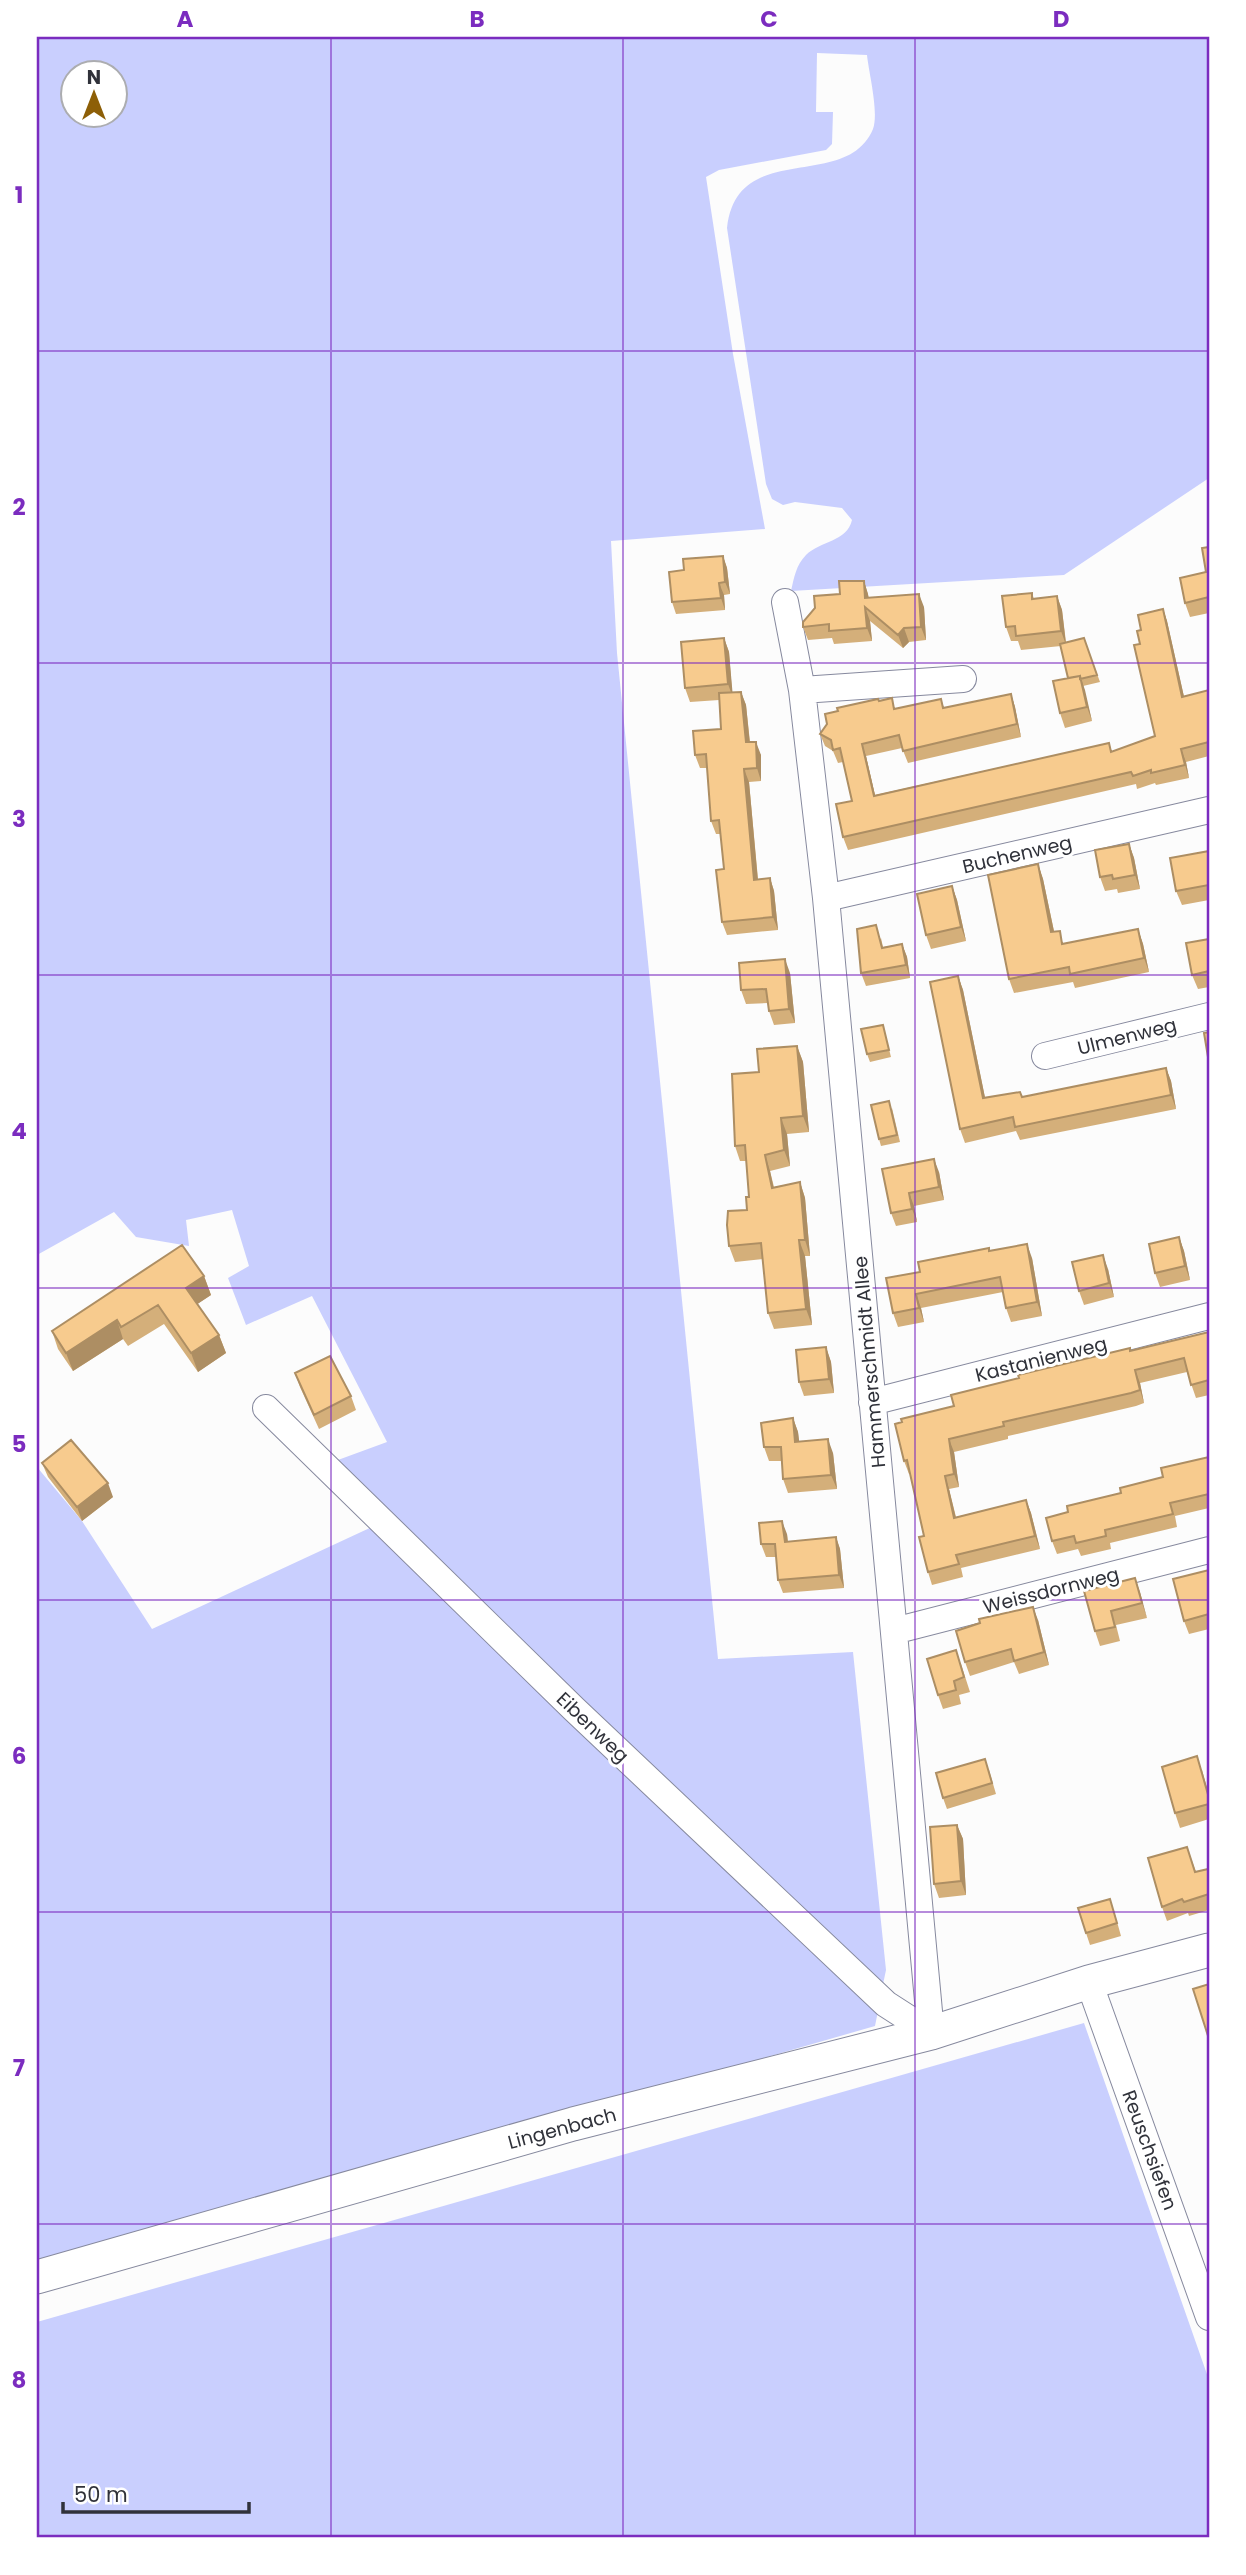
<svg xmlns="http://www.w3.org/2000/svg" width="1246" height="2575" font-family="Poppins,sans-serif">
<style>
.green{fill:#c9cffe;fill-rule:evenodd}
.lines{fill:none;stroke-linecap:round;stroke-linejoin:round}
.minor-casing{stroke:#86899e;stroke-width:28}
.tertiary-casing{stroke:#86899e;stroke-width:35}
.minor{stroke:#fff;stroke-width:26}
.tertiary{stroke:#fff;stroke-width:33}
.wall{fill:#d4af7a}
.shaded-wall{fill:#ad8e63}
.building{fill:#f7cb8e;stroke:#ad8e63;stroke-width:2}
.grid{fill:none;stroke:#7b2cbf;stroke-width:2;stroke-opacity:0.55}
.labels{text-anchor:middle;stroke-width:6;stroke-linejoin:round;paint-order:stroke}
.street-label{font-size:19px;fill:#30323a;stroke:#fff}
.neatline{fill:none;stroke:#7b2cbf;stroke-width:2.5}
.grid-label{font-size:23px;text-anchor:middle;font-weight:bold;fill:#7b2cbf}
</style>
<rect width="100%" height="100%" fill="#fcfcfc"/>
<!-- green -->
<path class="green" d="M37,37H1209V478L1064,575L791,591C794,578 796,565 806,555C820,541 847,542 852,520L842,508L795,502L783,505L772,499L766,484L727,228C737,138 846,193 873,129C879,112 869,74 867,55L817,53L816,112H833L832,144L826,150L719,170L706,177L733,354L765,529L611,541L617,653L718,1659L853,1652L886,1970L882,1989L327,1464L387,1442L312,1296L246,1325L228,1278L249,1266L232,1210L186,1220L189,1246L136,1237L114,1212L37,1255ZM74,74H116V116H74Z
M37,1467L82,1521L152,1629L374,1526L879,2006L875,2026L37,2267Z
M1084,2023L1209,2380V2538H37V2322Z"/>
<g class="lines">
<!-- minor casing -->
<g class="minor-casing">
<path id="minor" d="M785,602L802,690L826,898L931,2033
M802,690L963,679
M826,898L1209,810
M1045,1056L1209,1016
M872,1402L1209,1316
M266,1408L574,1709L886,2004L931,2033
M894,1631L1209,1550
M1089,1982L1209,2317"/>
</g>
<!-- tertiary casing -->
<g class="tertiary-casing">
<path id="tertiary" d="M37,2277L573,2124L931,2033L1089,1982L1209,1950"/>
</g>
<!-- minor -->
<use href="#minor" class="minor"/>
<!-- tertiary -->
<use href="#tertiary" class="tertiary"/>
</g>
<!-- wall -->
<path class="wall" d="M1209,547V613L1190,617L1185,603L1206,572Z
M723,556L727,568L730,594L724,595L725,610L676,614L672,602L684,570Z
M864,581L869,598L924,607L926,640L909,642L903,648L870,621L872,641L834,644L832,638L808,640L803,627L840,594Z
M1032,593L1034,599L1057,596L1062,610L1066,642L1084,638L1100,682L1083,686L1092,721L1065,728L1060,713L1068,678L1061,646L1021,650L1018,641H1011L1006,627Z
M1163,609L1167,621L1184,697L1209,690V756L1186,762L1189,778L1156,785L1155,783L1137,789L1136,784L848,850L843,837L852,801L843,762L838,763L833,751L825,746L820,734L838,711L879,701L896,709L941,699L944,708L1011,694L1015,707L1021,737L908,763L902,748L866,756L875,795L1109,743L1112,752L1155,736L1140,644L1141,630Z
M724,638L729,652L732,692H741L746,705L750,742L761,755V781L749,782L758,879L770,878L774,891L778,930L727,935L722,922L724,869L721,834H716L711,821L707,768H700L695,755L721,729L719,700L690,702L685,688Z
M1129,844L1134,858L1140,889L1118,893L1117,889L1105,891L1100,877Z
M1209,851V900L1182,905L1176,891Z
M1038,864L1043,879L1054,931L1064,944L1138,929L1143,944L1149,972L1075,988L1073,982L1014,993L1009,979Z
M952,886L957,900L966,941L931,949L926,935Z
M881,938L883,947L902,944L907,957L910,978L866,986L861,973Z
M1209,939V987L1198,989L1192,975Z
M790,973L795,1023L774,1025L769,1011L768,1003L746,1004L741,990Z
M958,976L963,990L985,1098L1022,1097L1166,1068L1171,1081L1176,1109L1020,1140L1016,1131L965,1143L960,1129Z
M883,1025L891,1057L870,1062L867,1054Z
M797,1046L803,1062L809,1132L787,1134L790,1166L770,1171L774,1187L800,1182L805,1198L810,1256H805L812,1325L774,1329L768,1313L763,1259L735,1262L729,1246L747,1210L749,1197L746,1161H740L735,1146L759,1072Z
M892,1108L900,1142L881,1146L879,1139Z
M882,1169L939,1172L944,1200L914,1206L917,1222L896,1226L891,1213Z
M1179,1237L1184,1251L1190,1280L1160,1287L1155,1273Z
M990,1251L1032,1258L1042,1316L1011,1322L1006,1308L1003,1292L921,1308L924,1322L898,1327L893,1313L920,1272Z
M1108,1269L1114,1297L1084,1305L1079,1291Z
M204,1276L211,1295L197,1304L219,1335L226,1353L198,1372L164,1324L128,1346L123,1339L73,1371L58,1349L52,1331Z
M1209,1332V1395L1196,1398L1187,1372L1140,1383L1144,1403L1136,1406L1008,1436V1439L954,1452L959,1487L949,1489L956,1517L1026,1500L1031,1513L1040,1549L961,1568L963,1577L932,1585L928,1572L924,1536L910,1473L909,1474L904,1461L954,1406L1131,1351Z
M826,1347L831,1362L834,1393L804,1396L799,1382Z
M295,1373L351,1396L356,1410L319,1429L300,1387Z
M793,1418L798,1432L799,1442L833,1453L837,1489L788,1493L783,1479L782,1461H769L764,1447Z
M1209,1457V1508L1175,1516L1177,1527L1110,1543L1111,1549L1081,1556L1078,1549L1057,1554L1052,1541L1068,1512L1163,1477Z
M42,1463L113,1497L82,1521L48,1477Z
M787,1534L788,1542L836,1537L840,1549L844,1588L783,1593L778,1580L776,1557H766L761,1544Z
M1209,1570V1629L1189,1634L1184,1621Z
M1135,1578L1147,1618L1116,1625L1120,1641L1100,1646L1095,1631Z
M1038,1620L1049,1665L1019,1674L1014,1662L970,1676L965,1662Z
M961,1664L970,1692L959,1695L961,1704L943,1709L938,1695Z
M989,1770L996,1794L947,1809L943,1798Z
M1202,1770L1209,1795V1819L1180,1828L1175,1813Z
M957,1825L963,1839L966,1895L939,1898L934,1884Z
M1187,1847L1196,1872L1209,1873V1910L1189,1916L1188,1913L1167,1921L1162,1907Z
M1114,1911L1121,1936L1090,1945L1086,1933Z"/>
<!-- shaded-wall -->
<path class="shaded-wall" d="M723,556L727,568L730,594L725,582Z
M864,581L868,594L870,611L865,598Z
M719,583L724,595L725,610L721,598Z
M919,594L924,607L926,640L921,627Z
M1057,596L1062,610L1066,645L1061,631Z
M865,607L870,621L872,641L867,628Z
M1163,609L1167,621L1187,710L1182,697Z
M904,628L909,642L903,648L898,635Z
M724,638L729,652L733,698L728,684Z
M1080,676L1085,690L1092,721L1087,707Z
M741,692L746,705L751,755L746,742Z
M1011,694L1015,707L1021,737L1017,724Z
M756,742L761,755V781L757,768Z
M862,744L866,756L878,808L874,796Z
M1181,749L1186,762L1189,778L1185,765Z
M744,769L749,782L759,893L754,880Z
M1129,844L1134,858L1140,889L1135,875Z
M1038,864L1043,879L1057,946L1051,932Z
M770,878L774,891L778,930L773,917Z
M952,886L957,900L966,941L961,927Z
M1138,929L1143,944L1149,972L1144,958Z
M902,944L907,957L910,978L906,965Z
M785,959L790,973L795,1023L789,1009Z
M958,976L963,990L988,1112L983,1098Z
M797,1046L803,1062L809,1132L803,1116Z
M1166,1068L1171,1081L1176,1109L1171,1095Z
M781,1118L787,1134L790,1166L784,1150Z
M765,1155L770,1171L777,1204L772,1188Z
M934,1159L939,1172L944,1200L939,1187Z
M800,1182L805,1198L810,1256L805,1240Z
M909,1193L914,1206L917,1222L912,1209Z
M1179,1237L1184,1251L1190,1280L1185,1266Z
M799,1240L805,1256L812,1325L806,1309Z
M1027,1244L1032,1258L1042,1316L1037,1302Z
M1103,1255L1108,1269L1114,1297L1109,1283Z
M204,1276L211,1295L193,1307L186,1288Z
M916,1294L921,1308L924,1322L919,1308Z
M117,1320L123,1339L73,1371L66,1353Z
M219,1335L226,1353L198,1372L191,1353Z
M826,1347L831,1362L834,1393L829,1379Z
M1135,1370L1140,1383L1144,1403L1140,1390Z
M793,1418L798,1432L801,1456L795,1442Z
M828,1439L833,1453L837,1489L831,1475Z
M949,1439L954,1452L959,1487L954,1474Z
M945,1476L949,1489L959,1531L954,1518Z
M108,1483L113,1497L82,1521L77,1507Z
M1026,1500L1031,1513L1040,1549L1035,1536Z
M782,1521L787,1534L789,1555L785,1542Z
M836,1537L840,1549L844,1588L839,1575Z
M1135,1578L1140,1592L1147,1618L1142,1603Z
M1033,1607L1038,1620L1049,1665L1044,1652Z
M1197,1756L1209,1795V1798Z
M957,1825L963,1839L966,1895L961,1881Z"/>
<!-- building -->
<path class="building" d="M1209,547V597L1185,603L1180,578L1206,572L1202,548Z
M723,556L725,582L719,583L721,598L672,602L669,572L684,570L683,559Z
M839,581H864L865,598L919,594L921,627L904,628L898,635L865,607L867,628L829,631V624L803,627V622L815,608L814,596L840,594Z
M1032,593V599L1057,596L1061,631L1016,636L1015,626L1006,627L1002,596Z
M1163,609L1182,697L1209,690V742L1181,749L1185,765L1151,773V770L1133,776L1131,772L843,837L836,804L852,801L840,748L833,750L831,740L820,734L827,724L825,714L838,711L837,708L878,699L879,701L892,698L894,709L941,699L943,708L1011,694L1017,724L903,751L899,735L862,744L874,796L1109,743L1111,752L1155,736L1134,645L1140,644L1137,631L1141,630L1138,615Z
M724,638L728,684L685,688L681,642Z
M1084,638L1097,675L1080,679V676L1068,678L1060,644Z
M1080,676L1087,707L1060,713L1053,681Z
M741,692L746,742H756L757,768L744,769L754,880L770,878L773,917L722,922L716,870L724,869L719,820L711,821L706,754L695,755L693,731L721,729L719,693Z
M1129,844L1135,875L1113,879L1112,875L1100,877L1095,850Z
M1209,851V885L1176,891L1170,858Z
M1038,864L1051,932L1060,931L1062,944L1138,929L1144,958L1070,974L1069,967L1009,979L988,875Z
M952,886L961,927L926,935L917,894Z
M876,925L882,948L902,944L906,965L861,973L857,929Z
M1209,939V971L1192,975L1186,943Z
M785,959L789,1009L769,1011L766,989L741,990L739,963Z
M958,976L983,1098L1020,1092L1022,1097L1166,1068L1171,1095L1015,1127L1013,1117L960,1129L930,982Z
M883,1025L889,1050L867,1054L861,1029Z
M1209,1032V1063L1204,1033Z
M797,1046L803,1116L781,1118L784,1150L765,1155L772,1188L800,1182L805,1240H799L806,1309L768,1313L761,1243L729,1246L727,1225L728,1211L747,1210L746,1197H749L745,1145L735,1146L732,1074L759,1072L757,1049Z
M889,1101L897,1135L879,1139L871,1105Z
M934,1159L939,1187L909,1193L912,1209L891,1213L882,1169Z
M1179,1237L1185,1266L1155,1273L1149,1244Z
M1027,1244L1037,1302L1006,1308L1000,1277L916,1294L919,1308L893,1313L886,1278L920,1272L918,1262L989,1248V1251Z
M182,1245L204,1276L186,1288L219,1335L191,1353L158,1305L121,1327L117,1320L66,1353L52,1331Z
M1103,1255L1109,1283L1079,1291L1072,1262Z
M1209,1332V1380L1191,1385L1184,1358L1135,1370L1140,1390L1131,1393L1003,1422L1004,1426L949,1439L954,1474L945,1476L954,1518L1026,1500L1035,1536L956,1555L959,1564L928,1572L919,1537L924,1536L907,1460L904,1461L895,1424L902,1422L901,1419L954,1406L951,1395L1019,1378L1018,1375L1130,1348V1351Z
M826,1347L829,1379L799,1382L796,1350Z
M330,1356L351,1396L314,1415L295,1373Z
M793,1418L795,1442L828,1439L831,1475L783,1479L781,1447H764L761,1423Z
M71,1440L108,1483L77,1507L42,1463Z
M1209,1457V1494L1170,1503L1173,1514L1105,1530L1106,1536L1076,1543L1074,1536L1052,1541L1046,1518L1068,1512L1067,1506L1121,1493L1120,1488L1163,1477L1161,1468Z
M782,1521L785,1542L836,1537L839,1575L778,1580L775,1544H761L759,1523Z
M1209,1570V1614L1184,1621L1173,1579Z
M1135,1578L1142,1603L1111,1611L1115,1627L1095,1631L1084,1591Z
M1033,1607L1044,1652L1014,1661L1011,1649L965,1662L956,1631L980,1623L979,1619Z
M956,1650L964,1677L954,1681L956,1690L938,1695L927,1659Z
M1197,1756L1209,1798V1804L1175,1813L1162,1767Z
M985,1759L992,1783L943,1798L936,1773Z
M957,1825L961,1881L934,1884L930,1827Z
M1187,1847L1195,1872L1208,1869L1209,1874V1894L1184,1902L1182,1899L1162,1907L1148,1858Z
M1110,1899L1117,1923L1086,1933L1078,1908Z
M1209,1984V2039L1193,1989Z"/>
<!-- grid -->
<path class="grid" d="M331,37V2538M623,37V2538M915,37V2538M37,351H1209M37,663H1209M37,975H1209M37,1288H1209M37,1600H1209M37,1912H1209M37,2224H1209"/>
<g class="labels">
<!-- street labels -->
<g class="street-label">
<text transform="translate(1017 854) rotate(-13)" y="7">Buchenweg</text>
<text transform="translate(1127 1036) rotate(-14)" y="7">Ulmenweg</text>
<text transform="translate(1041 1359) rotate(-14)" y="7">Kastanienweg</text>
<text transform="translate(869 1362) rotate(-95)" y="7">Hammerschmidt Allee</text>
<text transform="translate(1051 1590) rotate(-14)" y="7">Weissdornweg</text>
<text transform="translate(593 1727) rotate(44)" y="7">Eibenweg</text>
<text transform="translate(562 2128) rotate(-15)" y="7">Lingenbach</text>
<text transform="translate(1150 2150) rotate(70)" y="7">Reuschsiefen</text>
</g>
</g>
<!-- border -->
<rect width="1246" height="2575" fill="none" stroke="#ffffff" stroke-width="77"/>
<!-- north arrow -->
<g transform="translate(94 94)"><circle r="33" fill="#ffffff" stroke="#acadb0" stroke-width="2"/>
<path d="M0-5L12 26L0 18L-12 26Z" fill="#8d5f07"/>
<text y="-10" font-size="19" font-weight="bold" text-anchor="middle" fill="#30323a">N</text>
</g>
<!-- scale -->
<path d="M63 2502v10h186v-10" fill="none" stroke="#30323a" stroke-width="3.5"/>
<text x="74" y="2502" font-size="21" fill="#30323a" stroke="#ffffff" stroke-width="5" paint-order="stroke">50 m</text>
<rect x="38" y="38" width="1170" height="2498" class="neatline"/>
<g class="grid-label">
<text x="185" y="27">A</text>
<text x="477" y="27">B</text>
<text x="769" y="27">C</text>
<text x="1061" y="27">D</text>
<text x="19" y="203">1</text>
<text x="19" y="515">2</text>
<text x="19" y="827">3</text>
<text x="19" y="1139">4</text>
<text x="19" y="1452">5</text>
<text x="19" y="1764">6</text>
<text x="19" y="2076">7</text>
<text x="19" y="2388">8</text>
</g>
</svg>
